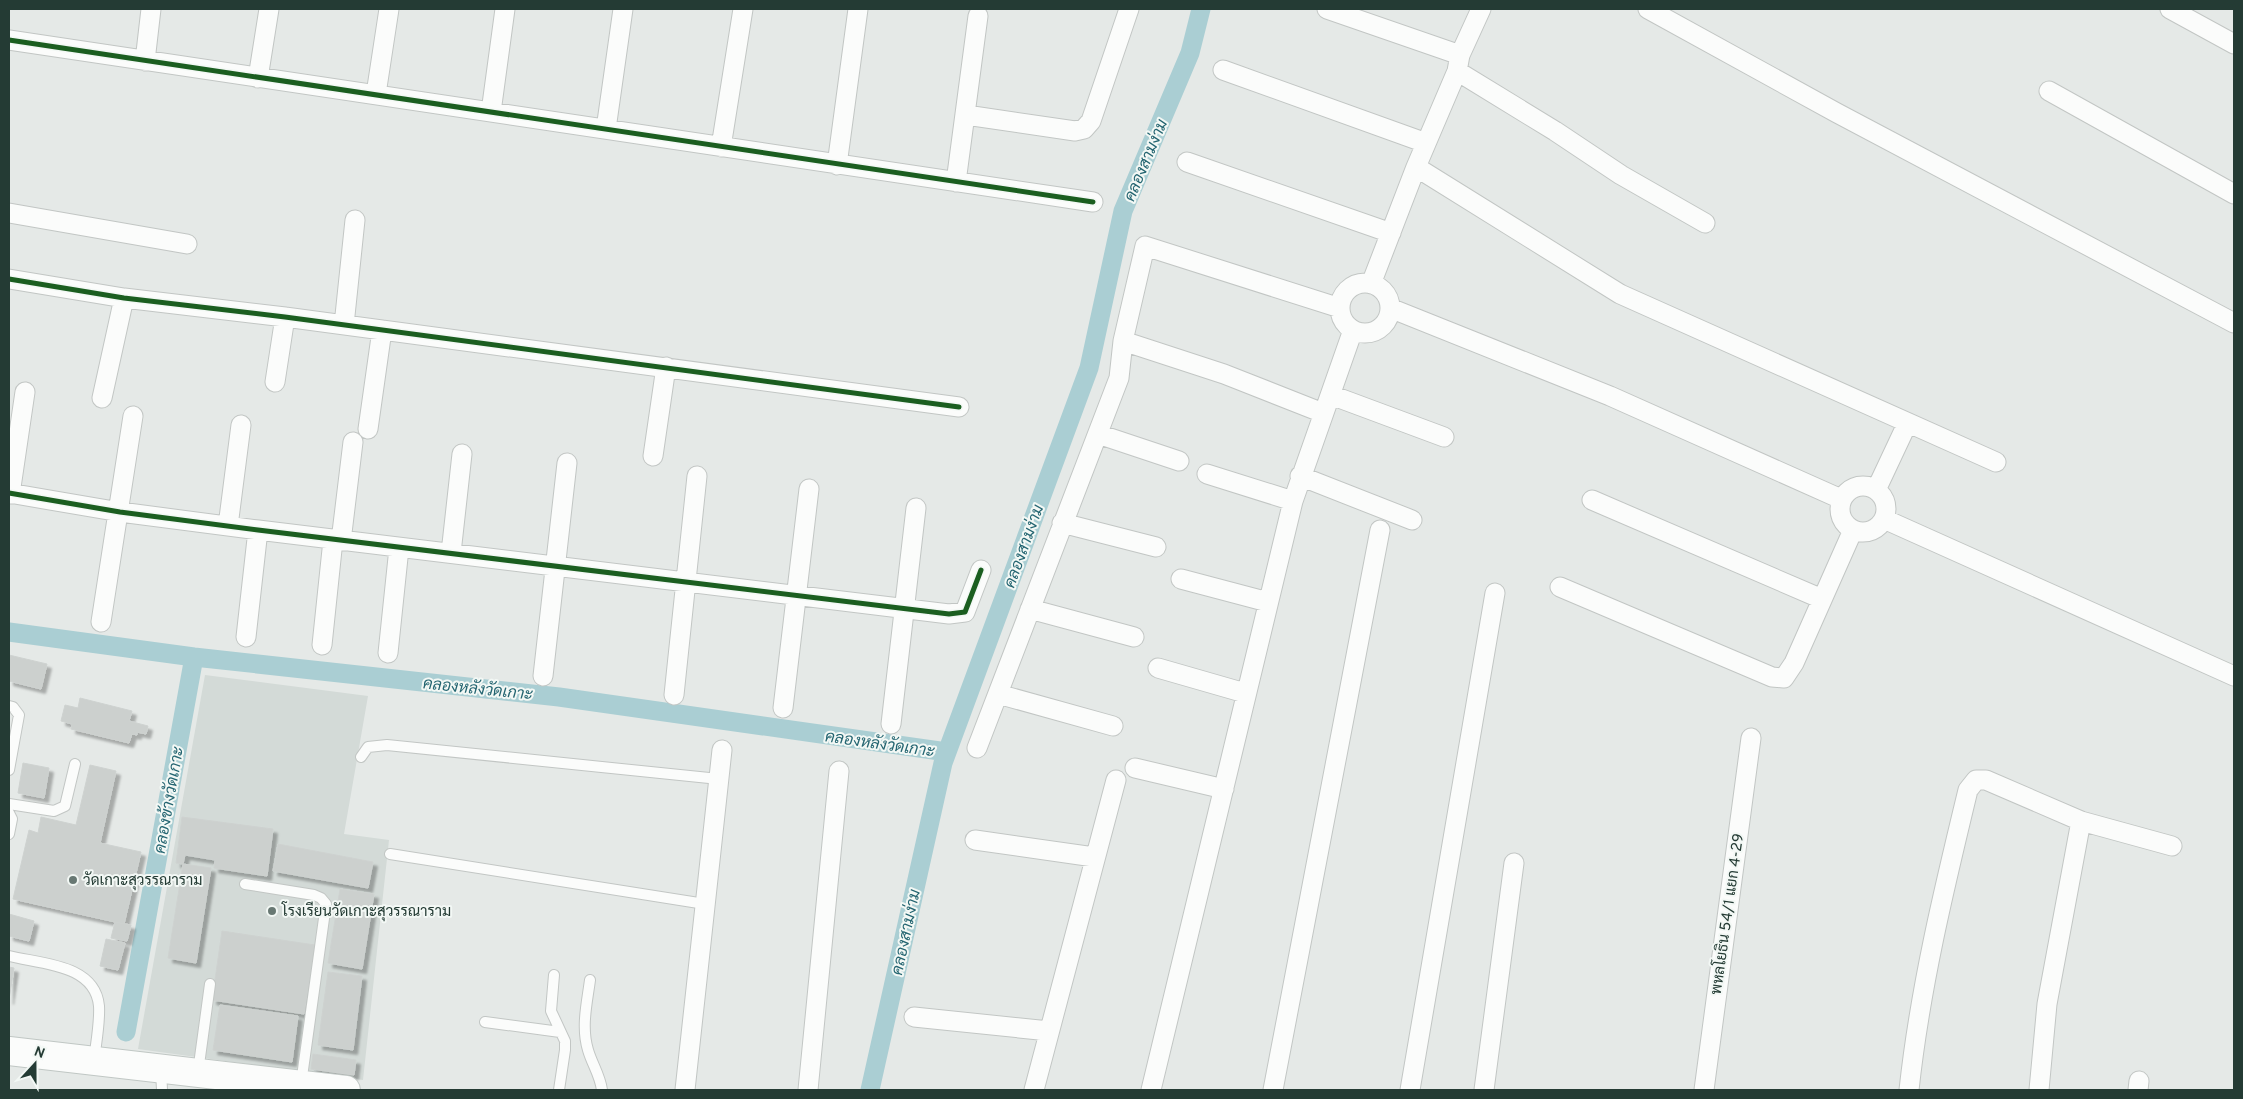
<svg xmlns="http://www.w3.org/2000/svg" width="2243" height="1099" font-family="Overpass,Sarabun,sans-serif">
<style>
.built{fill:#d3dad7}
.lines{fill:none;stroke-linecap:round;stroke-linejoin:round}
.canal{stroke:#aaced3;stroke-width:19}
.building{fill:#ccd0ce;stroke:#ced2d0;filter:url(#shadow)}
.lane-casing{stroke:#c2c6c4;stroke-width:12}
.street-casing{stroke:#c2c6c4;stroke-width:21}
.secondary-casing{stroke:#c0c7c4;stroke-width:30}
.lane{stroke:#fbfcfb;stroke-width:10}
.street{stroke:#fbfcfb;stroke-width:19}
.secondary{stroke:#fbfcfb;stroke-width:28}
.cycleway-casing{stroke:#f3f8f5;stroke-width:8}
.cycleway{stroke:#1b5e20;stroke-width:5}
.poi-dot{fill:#687873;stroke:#f3f8f5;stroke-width:2}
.labels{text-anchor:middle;stroke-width:4;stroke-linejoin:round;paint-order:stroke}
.poi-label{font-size:15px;fill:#243b34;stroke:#f3f8f5;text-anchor:start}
.street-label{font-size:15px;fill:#243b34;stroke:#f3f8f5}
.water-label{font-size:16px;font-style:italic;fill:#246571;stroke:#f3f8f5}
</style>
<defs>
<filter id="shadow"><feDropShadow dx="4.5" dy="4.5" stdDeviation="1" flood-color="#0004"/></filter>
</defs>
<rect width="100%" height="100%" fill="#e5e9e7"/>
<!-- built -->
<path class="built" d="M205,675L368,696L344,834L389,840L363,1080L138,1049Z"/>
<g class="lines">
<!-- canal -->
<path class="canal" d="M9,632L194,657L559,697L947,752
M126,1032L194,657
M870,1090L943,763L1089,368L1123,211L1190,53L1201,9"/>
</g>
<!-- building -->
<path class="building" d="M9,655L47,664L41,689L9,681Z
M80,698L132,711L129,721L148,726L146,734L137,732V735L132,734L129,743L71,729L72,724L61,721L65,705L78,708Z
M23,763L49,768L44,798L18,793Z
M90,765L116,771L100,843L141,852L124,924L13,899L29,830L38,833L41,817L76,825Z
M182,817L273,829L267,876L214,868L215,860L185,855L183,864L176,863Z
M278,844L373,862L368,888L273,871Z
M183,864L211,868L196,963L168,958Z
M340,889L374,894L362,969L328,963Z
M9,914L34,921L29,941L9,936Z
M115,922L131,925L127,941L111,938Z
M222,931L315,945L304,1014L212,1000Z
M106,939L125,943L118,970L100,966Z
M9,967L14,968L9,1000Z
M328,972L362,976L353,1050L318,1045Z
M220,1005L298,1016L292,1062L213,1050Z
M313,1054L356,1060L354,1075L311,1069Z"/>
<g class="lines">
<!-- lane casing -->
<g class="lane-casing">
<path id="lane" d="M9,706L13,707L19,715L9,770
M361,757L368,747L387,745L719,779
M9,804L54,811L65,806L75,764
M9,813L12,819L9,834
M390,854L705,904
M245,884L314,895L321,898L326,904L301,1084
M9,956C41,964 95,964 99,1006C100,1023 96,1043 94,1060
M554,975L551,1011L565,1041V1050L559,1090
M590,980C587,1003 581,1027 588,1050C592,1064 600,1075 602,1090
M485,1022L560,1032
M161,1070L162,1090
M198,1072L210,984"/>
</g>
<!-- street casing -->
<g class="street-casing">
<path id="street" d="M1327,9L1460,55
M1648,9L1837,113L2234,323
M2170,9L2234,44
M9,40L1093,202
M145,61L151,9
M1223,70L1426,143
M1457,71L1555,131L1621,175L1705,223
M258,78L269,9
M2049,91L2234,194
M376,94L389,9
M491,112L505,9
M966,115L1075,131L1084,129L1091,121L1129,9
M606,129L623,9
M721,147L743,9
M1187,162L1391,233
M837,165L858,9
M1416,167L1620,294L1996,462
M956,182L978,16
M9,213L187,244
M9,279L124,298L285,317L959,407
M1340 308a25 25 0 1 1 50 0a25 25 0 1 1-50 0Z
M1371,284L1416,167L1457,71L1460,55L1481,9
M1390,308L1610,396L1841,499
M344,325L355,220
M1123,341L1145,246L1340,308
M275,382L285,317
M1331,395L1444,437
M102,398L124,298
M368,429L382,330
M1098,434L1179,461
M653,456L666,367
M1207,474L1293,501
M1300,476L1412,520
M1840 509a23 23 0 1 1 46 0a23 23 0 1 1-46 0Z
M1876,490L1907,424
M9,493L120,512L258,530L949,614L965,612L981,570
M10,494L25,392
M1592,500L1822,599
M1884,519L2234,676
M1062,523L1156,547
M228,526L241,425
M341,541L353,442
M451,553L462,454
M1181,579L1268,602
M1560,587L1772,677L1784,678L1794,663L1853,530
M1030,609L1134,637
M101,622L133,416
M246,637L258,530
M322,645L333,540
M388,653L399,548
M1158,668L1245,693
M543,676L567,463
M998,694L1113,726
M674,695L697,476
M783,708L809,489
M891,724L916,508
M977,748L1119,378L1123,341L1224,374L1323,413
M1135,768L1224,789
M975,840L1094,857
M914,1017L1049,1031
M685,1090L722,750
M808,1090L839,771
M1034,1090L1116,780
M1151,1090L1293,501L1353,330
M1273,1090L1380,530
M1410,1090L1495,593
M1484,1090L1514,863
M1704,1090L1751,738
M1909,1090C1920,988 1944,889 1968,790L1976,780H1986L2081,821L2172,846
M2039,1090L2047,1004L2081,821
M2138,1090L2139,1081"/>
</g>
<!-- secondary casing -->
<g class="secondary-casing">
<path id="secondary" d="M9,1051L346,1090"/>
</g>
<!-- lane -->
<use href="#lane" class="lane"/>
<!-- street -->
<use href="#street" class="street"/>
<!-- secondary -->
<use href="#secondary" class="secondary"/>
<!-- cycleway casing -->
<g class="cycleway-casing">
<path id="cycleway" d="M9,40L1093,202
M9,279L124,298L285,317L959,407
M9,493L120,512L258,530L949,614L965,612L981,570"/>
</g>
<!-- cycleway -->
<use href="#cycleway" class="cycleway"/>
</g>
<!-- markers -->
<g class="poi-dot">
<circle cx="73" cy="880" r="5"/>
<circle cx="272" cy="911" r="5"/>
</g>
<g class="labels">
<!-- poi labels -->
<g class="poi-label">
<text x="83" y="885">วัดเกาะสุวรรณาราม</text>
<text x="282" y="916">โรงเรียนวัดเกาะสุวรรณาราม</text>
</g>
<!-- street labels -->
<g class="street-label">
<text transform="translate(1727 914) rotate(-82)" y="5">พหลโยธิน 54/1 แยก 4-29</text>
</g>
<!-- water labels -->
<g class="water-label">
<text transform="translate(1145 160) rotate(-67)" y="6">คลองสามง่าม</text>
<text transform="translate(1023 546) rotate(-70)" y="6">คลองสามง่าม</text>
<text transform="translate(478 688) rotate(6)" y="6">คลองหลังวัดเกาะ</text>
<text transform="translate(880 743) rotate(8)" y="6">คลองหลังวัดเกาะ</text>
<text transform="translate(168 800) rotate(-80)" y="6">คลองข้างวัดเกาะ</text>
<text transform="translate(905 932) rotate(-78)" y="6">คลองสามง่าม</text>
</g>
</g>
<!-- border -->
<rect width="2243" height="1099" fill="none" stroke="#243b34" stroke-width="20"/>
<!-- north arrow -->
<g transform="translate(35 1064) rotate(21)" stroke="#f3f8f5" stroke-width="4" paint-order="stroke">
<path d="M0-4L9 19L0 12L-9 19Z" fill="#243b34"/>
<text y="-8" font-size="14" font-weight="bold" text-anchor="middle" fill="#243b34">N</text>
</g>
</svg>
